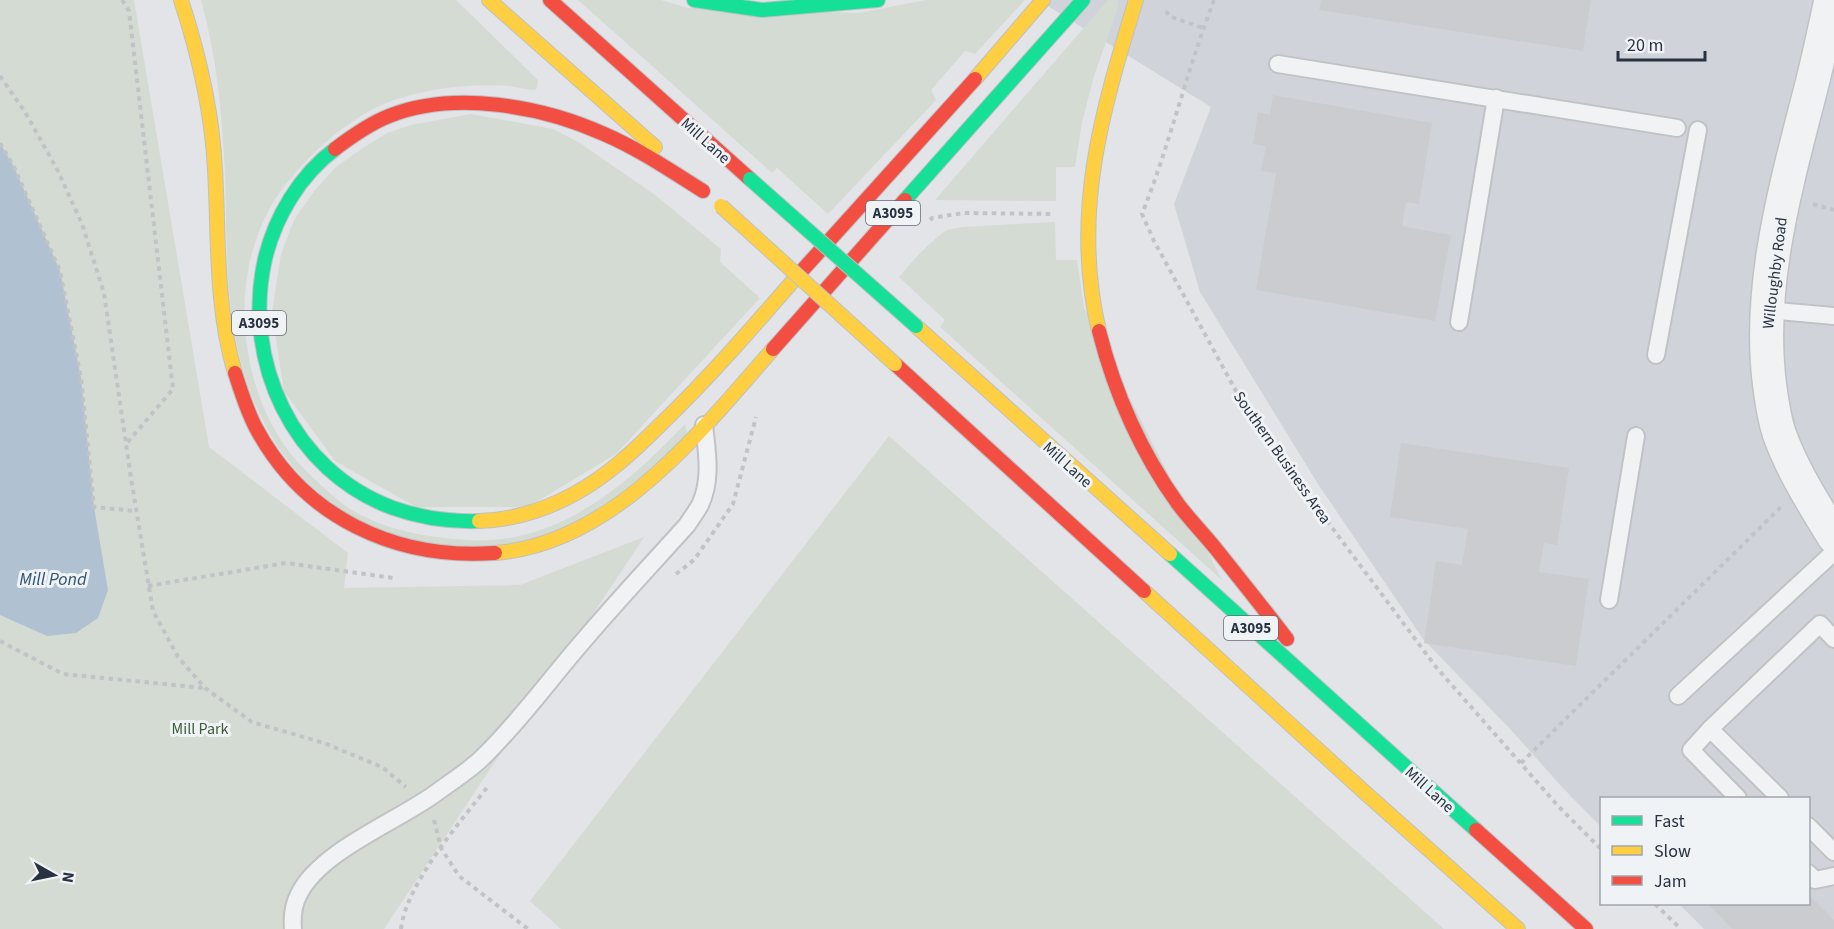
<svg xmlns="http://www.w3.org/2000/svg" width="1834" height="929" font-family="'Source Sans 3',sans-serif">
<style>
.built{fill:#d0d4da}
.green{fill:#d3dbd2}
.water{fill:#b0c2d2}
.building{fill:#cacccf}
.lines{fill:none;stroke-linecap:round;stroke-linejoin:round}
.lane-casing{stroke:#c0c2c5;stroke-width:20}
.street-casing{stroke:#c0c2c5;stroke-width:36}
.fast-casing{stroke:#bec1c5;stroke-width:16}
.slow-casing{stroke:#bec1c5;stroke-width:16}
.jam-casing{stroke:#bec1c5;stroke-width:16}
.path{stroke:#c1c3c7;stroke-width:4;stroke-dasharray:4.5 4.5;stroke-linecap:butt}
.lane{stroke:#f1f2f4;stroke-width:16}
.street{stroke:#f1f2f4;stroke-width:33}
.fast{stroke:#16e098;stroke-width:14}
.slow{stroke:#ffcf43;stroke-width:14}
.jam{stroke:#f24e42;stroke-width:14}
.fast-bridge-casing{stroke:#bec1c5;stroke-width:16;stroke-linecap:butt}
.slow-bridge-casing{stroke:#bec1c5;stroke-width:16;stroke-linecap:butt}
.fast-bridge{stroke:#16e098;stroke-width:14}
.slow-bridge{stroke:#ffcf43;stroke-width:14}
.labels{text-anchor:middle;stroke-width:6;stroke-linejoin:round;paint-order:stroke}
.shield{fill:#eff3f6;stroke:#646c77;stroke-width:1.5}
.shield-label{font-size:15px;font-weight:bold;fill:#283240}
.street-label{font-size:16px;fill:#283240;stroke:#eff3f6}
.park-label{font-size:16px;fill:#3e5c36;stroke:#eff3f6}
.water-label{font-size:18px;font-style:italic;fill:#325274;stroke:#eff3f6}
</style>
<rect width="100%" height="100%" fill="#e2e4e7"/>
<!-- built -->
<path class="built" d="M1038,0H1834V929H1704L1679,904H1808V798H1602L1601,827L1561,786L1512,731L1423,639L1318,484L1200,292L1174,204L1211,107Z"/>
<!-- green -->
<path class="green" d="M0,0H134L209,447L348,553L344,588L520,585L644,537L384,929H0Z
M201,0H456L538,80L537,87L535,90C526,90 518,87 509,86C470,83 418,89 382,105C356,116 331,136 311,156C289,178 270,202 259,232C233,296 243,382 281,440C292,458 307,472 322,486C333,496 346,508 359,514C383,527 411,534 438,537C464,541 490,542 515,537C584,523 638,473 685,424L687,433C618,505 532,567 427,544C411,540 396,537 381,532C370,527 358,520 348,514C277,470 244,399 232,318C225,270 227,221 225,172C222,114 217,57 201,0Z
M578,0H661L688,8L859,13L926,0H1025L975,54L965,51L931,90L936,100L828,214L777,168L772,173Z
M1108,0H1117L1119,5L1094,76L1082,122L1075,167H1056V201L935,200Z
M471,114L553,129L580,143L655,195L721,249L720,262L760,298L616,454L528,507H416L335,461L284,391L272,312L281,254L294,220L315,190L336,167L360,150L387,133L411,125Z
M1055,222L1056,260H1077L1084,308L1222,580L940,327L945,320L899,277L919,254L936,238L947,230L962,227Z
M889,436L1444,929H561L530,901Z"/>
<!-- water -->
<path class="water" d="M0,143L14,167L60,271L81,378L94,507L108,590L98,618L76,633L47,636L0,615Z"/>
<!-- building -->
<path class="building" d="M1321,0H1591L1583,51L1319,10Z
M1273,95L1432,123L1419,204L1406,202L1402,226L1451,235L1435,321L1256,290L1276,173L1261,171L1266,146L1253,144L1258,112L1270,115Z
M1401,443L1569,468L1557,545L1544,543L1539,572L1589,579L1576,666L1424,643L1436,561L1462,565L1468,529L1390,517Z
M1808,894L1834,920V929H1732L1708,904H1808Z"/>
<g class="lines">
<!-- lane casing -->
<g class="lane-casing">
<path id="lane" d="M1278,64L1677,128
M1766,310L1834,316
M1459,322L1496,98
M1656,355L1698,130
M1609,600L1636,436
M1678,696L1834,552
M1710,729L1780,798
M1738,798L1691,750L1710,729L1820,624L1834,639
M1808,826L1834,852
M1808,873L1815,880L1834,876
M293,929C292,917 293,905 299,894C320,851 398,821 436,793C452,781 469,771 483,757C520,721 550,679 584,640C617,601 652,564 687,525C691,519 696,512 700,505C712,480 707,452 704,425"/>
</g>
<!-- street casing -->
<g class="street-casing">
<path id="street" d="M1831,0C1825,28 1819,56 1812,84C1787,182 1756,287 1770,388C1772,403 1774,418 1779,433C1792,470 1814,504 1834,537"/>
</g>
<!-- fast casing -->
<g class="fast-casing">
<path id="fast" d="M694,0L762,10L878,0
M335,149C300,175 275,217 265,259C242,360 292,471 393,508C421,518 449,522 479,521
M905,200L1083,0
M1170,554L1476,830"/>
</g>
<!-- slow casing -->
<g class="slow-casing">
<path id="slow" d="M181,0C199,55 212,111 215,169C219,238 215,306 235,373
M489,0L655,147
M975,79L1043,0
M916,326L1170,554
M1099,331C1071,214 1102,111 1136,0
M479,521C513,520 545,510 574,494C606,477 634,451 660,425C709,378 754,326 799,274
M495,553C613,544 700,432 773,349
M1144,591L1361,789L1518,929"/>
</g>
<!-- jam casing -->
<g class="jam-casing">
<path id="jam" d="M550,0L750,179
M335,149C352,136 369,124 389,116C454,90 542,106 604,134C639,149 671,171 703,191
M799,274L975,79
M1099,331C1115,394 1140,451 1178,504C1190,520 1204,534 1216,549C1240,579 1264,609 1287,639
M773,349L905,200
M895,364L1144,591
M235,373C241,392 247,411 256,428C304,518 396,560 495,553
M1476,830L1586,929"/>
</g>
<!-- path -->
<path class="path" d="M122,0L129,11L173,389L127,443
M1214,0C1187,70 1170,144 1142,214L1154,241L1242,402L1301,486L1436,667L1559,807L1602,850
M1166,11L1169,16L1203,28
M0,76L25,112L58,171L82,224L104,293L131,478L153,611L178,657L205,688L252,722L324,743L382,767L406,787
M0,143L14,167L60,271L81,378L94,507L136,511
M1813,204L1834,210
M930,220L932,218L963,213L1053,214
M676,574L694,560L733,504L756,417
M148,586L286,563L393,578
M0,641L63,674L204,688
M1521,763L1781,507
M434,820L441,848L459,876L528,929
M1655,904L1681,929
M401,929C406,884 461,821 489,785"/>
<!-- lane -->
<use href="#lane" class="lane"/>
<!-- street -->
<use href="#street" class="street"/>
<!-- fast -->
<use href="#fast" class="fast"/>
<!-- slow -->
<use href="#slow" class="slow"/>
<!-- jam -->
<use href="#jam" class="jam"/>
<!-- fast-bridge casing -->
<g class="fast-bridge-casing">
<path id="fast-bridge" d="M750,179L916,326"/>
</g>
<!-- slow-bridge casing -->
<g class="slow-bridge-casing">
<path id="slow-bridge" d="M721,206L895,364"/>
</g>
<!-- fast-bridge -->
<use href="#fast-bridge" class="fast-bridge"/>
<!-- slow-bridge -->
<use href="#slow-bridge" class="slow-bridge"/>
</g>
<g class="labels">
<!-- shield labels -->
<g class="shield">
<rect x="866" y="201" width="54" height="24" rx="4.5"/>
<rect x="232" y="311" width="54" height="24" rx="4.5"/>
<rect x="1224" y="616" width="54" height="24" rx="4.5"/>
</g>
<g class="shield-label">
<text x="893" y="218">A3095</text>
<text x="259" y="328">A3095</text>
<text x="1251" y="633">A3095</text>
</g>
<!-- street labels -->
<g class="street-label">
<text transform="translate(706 140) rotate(42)" y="6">Mill Lane</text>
<text transform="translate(1774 273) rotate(-83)" y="6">Willoughby Road</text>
<text transform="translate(1283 457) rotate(55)" y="6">Southern Business Area</text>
<text transform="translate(1068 464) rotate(42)" y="6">Mill Lane</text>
<text transform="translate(1430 789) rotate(42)" y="6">Mill Lane</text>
</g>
<!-- park labels -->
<g class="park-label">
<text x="200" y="734">Mill Park</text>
</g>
<!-- water labels -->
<g class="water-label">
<text x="53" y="585">Mill Pond</text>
</g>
</g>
<!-- legend -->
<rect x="1600" y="797" width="210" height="108" fill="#eff3f6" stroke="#9fa6ad" stroke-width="1.5"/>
<rect x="1612" y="816" width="30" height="9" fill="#16e098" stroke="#9fa6ad" stroke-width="1.5"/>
<text x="1654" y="827" font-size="18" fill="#283240">Fast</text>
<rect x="1612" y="846" width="30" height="9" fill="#ffcf43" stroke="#9fa6ad" stroke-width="1.5"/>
<text x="1654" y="857" font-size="18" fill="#283240">Slow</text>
<rect x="1612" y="876" width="30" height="9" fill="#f24e42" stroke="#9fa6ad" stroke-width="1.5"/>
<text x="1654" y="887" font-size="18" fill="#283240">Jam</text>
<!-- north arrow -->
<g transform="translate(54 875) rotate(99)" stroke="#eff3f6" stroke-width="4.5" paint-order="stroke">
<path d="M0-4.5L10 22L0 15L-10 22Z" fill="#283240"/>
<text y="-9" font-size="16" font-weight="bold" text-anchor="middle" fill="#283240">N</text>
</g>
<!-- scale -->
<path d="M1618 51v9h87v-9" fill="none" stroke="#283240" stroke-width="3"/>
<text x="1627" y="51" font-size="18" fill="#283240" stroke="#eff3f6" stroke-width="4.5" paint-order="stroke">20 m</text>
</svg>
